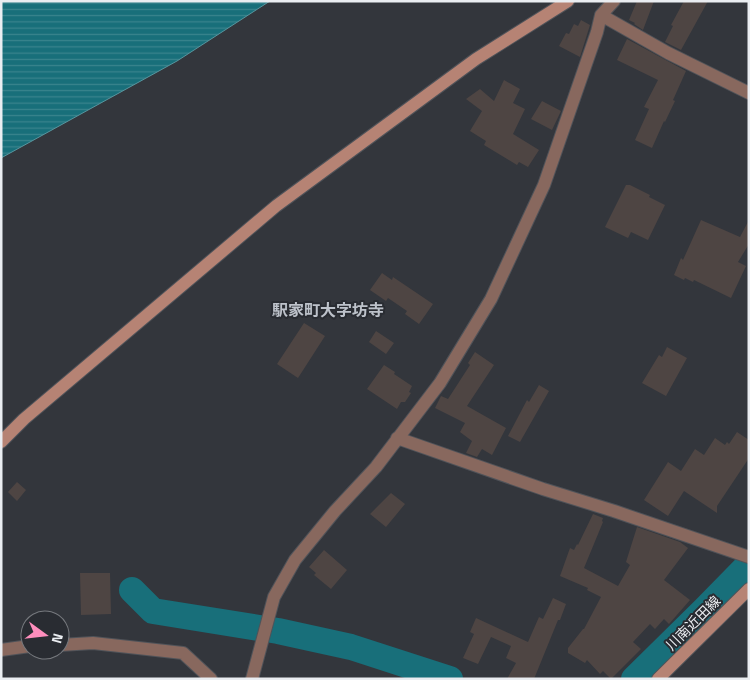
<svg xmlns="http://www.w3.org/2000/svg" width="750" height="680" font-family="'Titillium Web','Noto Sans JP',sans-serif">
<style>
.water{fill:url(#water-rules);stroke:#57959e}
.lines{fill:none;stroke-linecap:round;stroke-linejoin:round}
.river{stroke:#186f7a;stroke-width:26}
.building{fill:#4e4543}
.street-casing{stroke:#505359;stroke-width:14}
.secondary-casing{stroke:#505359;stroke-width:14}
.street{stroke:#88685e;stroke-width:12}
.secondary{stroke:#b68374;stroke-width:12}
.labels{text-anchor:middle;stroke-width:4;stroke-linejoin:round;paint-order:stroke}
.street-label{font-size:14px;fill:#eaedf1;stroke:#292c32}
.quarter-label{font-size:16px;font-weight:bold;fill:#bdc2ca;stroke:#292c32}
</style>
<defs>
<pattern id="water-rules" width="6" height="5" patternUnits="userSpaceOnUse" patternTransform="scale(1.25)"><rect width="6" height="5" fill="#186f7a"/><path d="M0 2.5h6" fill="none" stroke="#3a848d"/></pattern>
</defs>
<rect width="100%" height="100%" fill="#33363c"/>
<!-- water -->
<path class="water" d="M1,1H270L177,61L1,158Z"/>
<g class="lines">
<!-- river -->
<path class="river" d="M132,590L153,611L278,631L351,647L450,679
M634,679L704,610L749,564"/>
</g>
<!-- building -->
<path class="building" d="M637,1H654L643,30L634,24L635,23L629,20Z
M684,1H708L681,50L665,42L673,26L671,25Z
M581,20L590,25L580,57L559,46L566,33L569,34L574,24L578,26Z
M627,39L686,71L673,100L675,101L665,122L664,121L652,148L635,140L649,109L644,107L658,80L617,60Z
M504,80L520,89L513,103L525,109L513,134L539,150L528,167L519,162L517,165L484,145L486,141L470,131L482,111L466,99L480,89L494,101Z
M542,101L561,111L552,130L531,119Z
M626,185H630L650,195L649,197L665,205L648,240L631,232L628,238L605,227Z
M701,220L740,237L749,220V244L738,262L746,266L731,298L694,280L693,282L685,278L684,280L674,275L681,258L683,260Z
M382,273L392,280L393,277L433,304L419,324L405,314L407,311L388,298L386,301L370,290Z
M304,323L325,336L298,378L277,364Z
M376,331L394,343L386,354L369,342Z
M667,347L687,358L666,396L642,383L659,355L662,357Z
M475,352L494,365L467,406L506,428L492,455L482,449L477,457L466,453L472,441L460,432L465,423L435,408L441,396L448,399L470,365L468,363Z
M384,365L395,372L394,374L412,386L409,392L411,393L405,402H401L397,409L367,389Z
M539,385L549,391L520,442L508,436L527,400L529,402Z
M737,432L749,440V458L717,506V513L684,491L668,516L644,500L668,462L681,471L695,449L704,455L715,438L725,445L727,442L729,444Z
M17,482L26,490L17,501L8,492Z
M391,493L405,504L386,527L370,514Z
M593,514L603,518L602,521L603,522L584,568L618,586L630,565L626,562L637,527L680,542L688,548L664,580L690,600L669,624L664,619L655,629L650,624L633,642L641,649L611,679L603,671L600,674L587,660L585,663L568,653V648L583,629H584L601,597L587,590L588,588L560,576L570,548L574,550L577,544L578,545Z
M324,550L347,570L331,589L314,575L316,573L309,567Z
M80,573H110L111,614L81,615Z
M553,598L566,604L560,620H558L534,679H507L516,663L506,658L511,646L491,637L478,664L463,658L474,634L470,632L476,618L528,642L539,617L543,619Z"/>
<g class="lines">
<!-- street casing -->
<g class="street-casing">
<path id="street" d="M601,15L668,53L749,93
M397,438L543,489L614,511L749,557
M60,645L93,643L183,653L211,679
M1,650L30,646
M252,679L274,597L295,560L335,511L376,467L440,383L491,299L544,185L597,32L601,15L614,1"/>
</g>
<!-- secondary casing -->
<g class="secondary-casing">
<path id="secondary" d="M1,442L24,419L276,206L476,59L568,1
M658,679L749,589"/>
</g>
<!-- street -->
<use href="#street" class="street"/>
<!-- secondary -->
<use href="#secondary" class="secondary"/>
</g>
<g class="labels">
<!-- street labels -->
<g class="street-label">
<text transform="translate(693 623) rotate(-45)" y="5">川南近田線</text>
</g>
<!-- quarter labels -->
<g class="quarter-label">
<text x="328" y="316">駅家町大字坊寺</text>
</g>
</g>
<!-- border -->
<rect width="750" height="680" fill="none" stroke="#eaedf1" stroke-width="5"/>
<!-- north arrow -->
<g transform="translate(45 635) rotate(105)"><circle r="24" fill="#292c32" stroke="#76797e"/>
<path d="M0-4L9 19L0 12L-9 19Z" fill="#fe8ebd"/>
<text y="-8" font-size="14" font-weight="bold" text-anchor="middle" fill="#eaedf1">N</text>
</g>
</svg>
